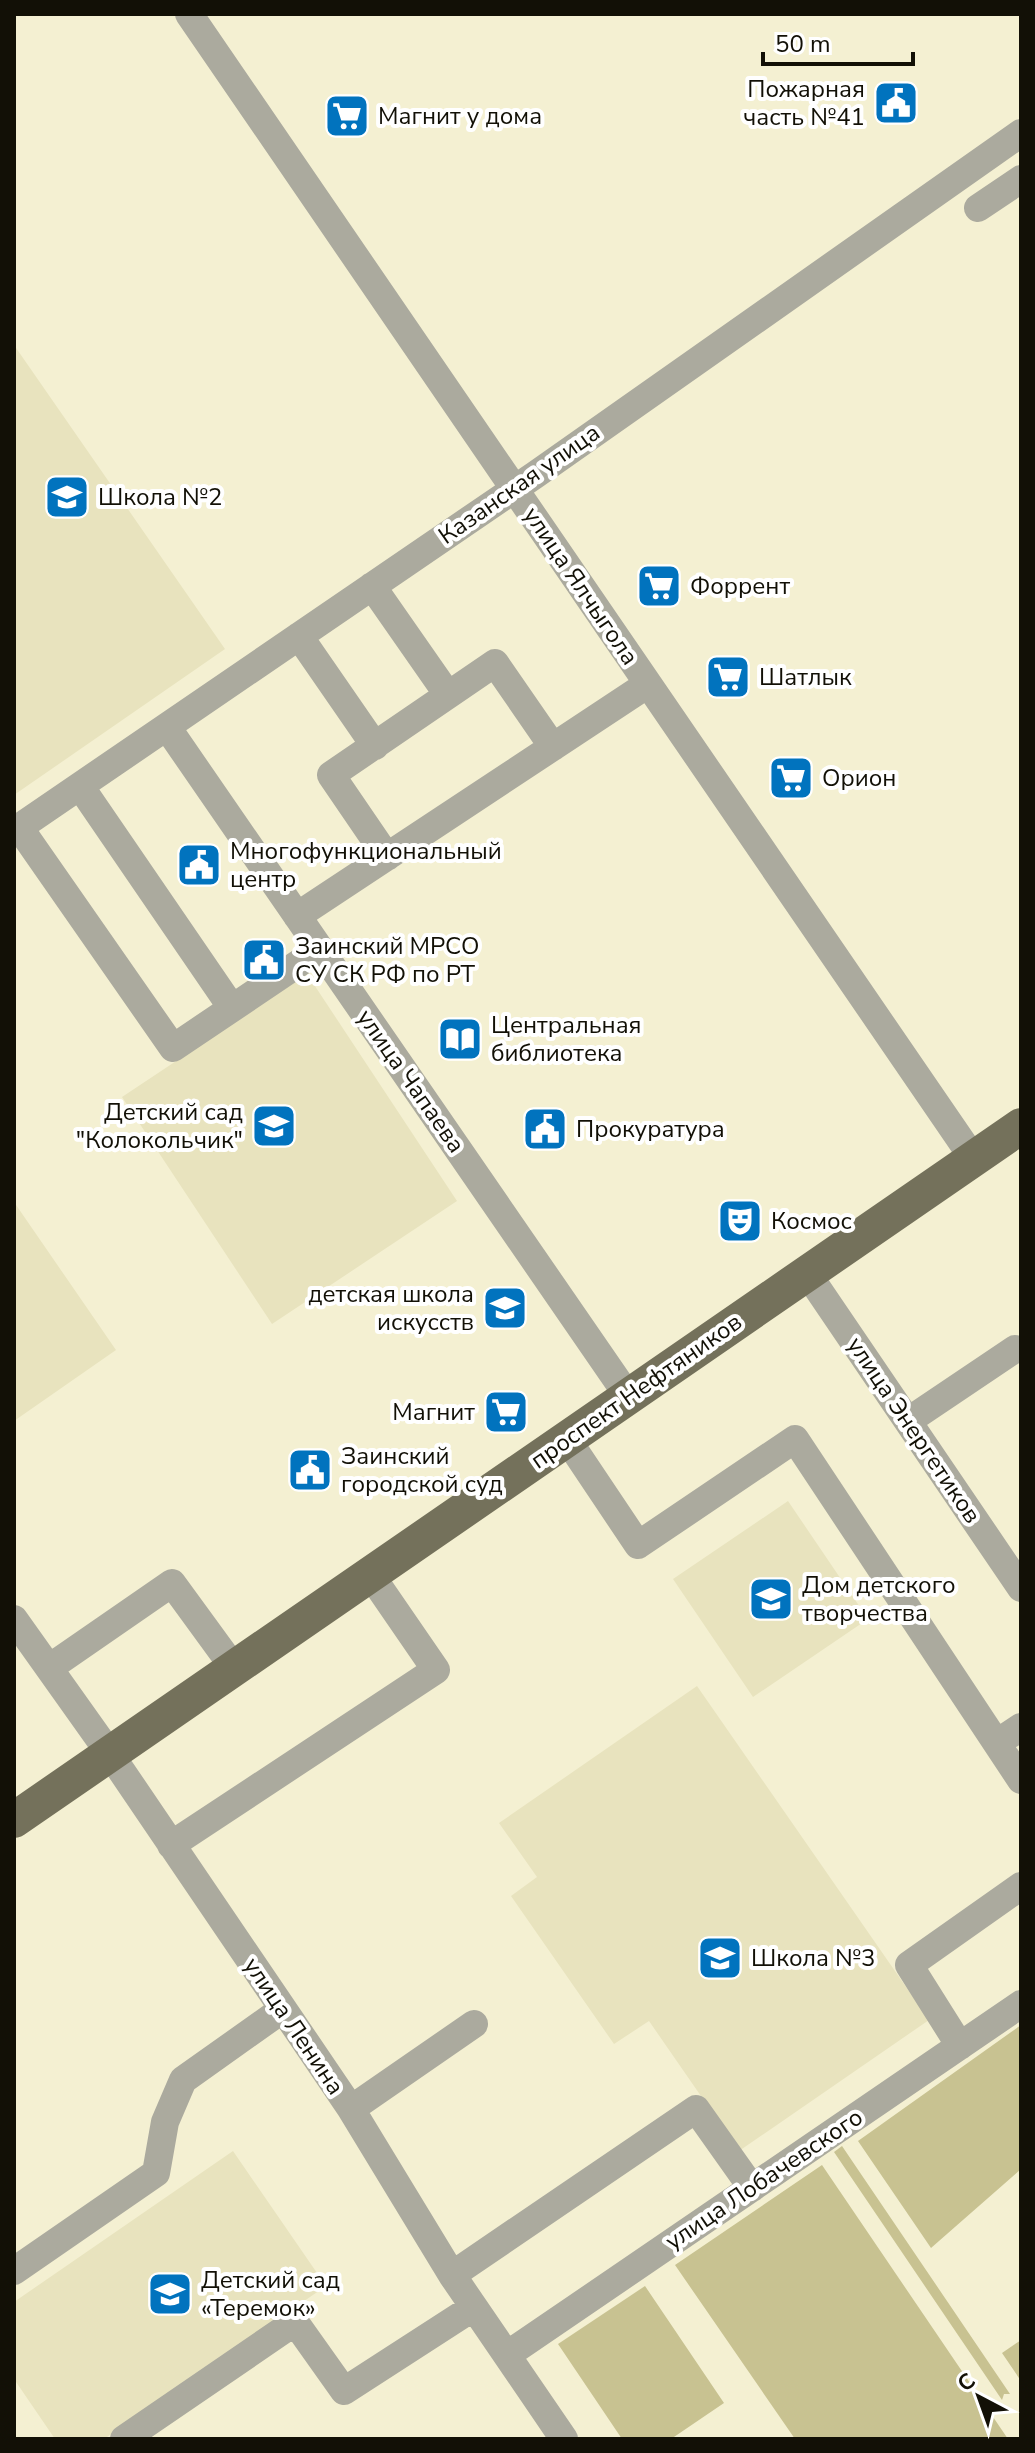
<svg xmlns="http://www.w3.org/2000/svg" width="1035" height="2453" font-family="'Nunito Sans',sans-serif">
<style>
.built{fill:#e8e3be}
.green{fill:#c8c291}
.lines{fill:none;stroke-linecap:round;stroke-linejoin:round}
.minor{stroke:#abaa9e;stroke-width:28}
.major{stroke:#74715b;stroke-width:36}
.labels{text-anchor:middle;stroke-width:8;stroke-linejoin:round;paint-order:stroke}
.poi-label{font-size:24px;fill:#121006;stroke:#fff;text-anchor:start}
.street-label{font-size:24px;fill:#121006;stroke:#fff}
</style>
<rect width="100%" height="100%" fill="#f4f0d2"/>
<!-- built -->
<path class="built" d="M14,345L225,649L14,795Z
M307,974L457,1201L272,1324L122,1097Z
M14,1202L116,1350L14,1421Z
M788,1501L868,1619L753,1697L673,1579Z
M697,1686L929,2020L739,2151L649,2021L614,2044L511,1896L537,1877L499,1823Z
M233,2151L326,2286L104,2439H55L14,2379V2302Z"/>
<!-- green -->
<path class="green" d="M1021,2025V2169L931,2248L858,2141Z
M842,2146L1010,2394H1004L1002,2400L834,2152Z
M822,2165L1008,2439H795L675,2265Z
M645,2286L724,2403L671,2439H622L558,2344Z
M1021,2340V2381L1002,2353Z"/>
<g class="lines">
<!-- minor -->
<path class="minor" d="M189,14L973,1158
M978,208L1021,179
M372,586L448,695
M299,636L375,746
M167,727L628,1396
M80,786L232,1008
M19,827L173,1048L320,949
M14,831L535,475L1021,133
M387,857L331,775L495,663L553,747
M297,916L648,684
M807,1273L1021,1588
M908,1421L1015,1349
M567,1439L638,1545L795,1439L1021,1780
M14,1619L110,1754L351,2109L452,2275L564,2439
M49,1668L172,1583L234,1668
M997,1743L1021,1727
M171,1845L436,1670L370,1574
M960,2046L909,1965L1021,1886
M351,2109L474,2024
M14,2271L156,2173L165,2122L183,2080L283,2009
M452,2275L696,2109L752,2188
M507,2355L1021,2004
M124,2439L295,2322L344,2391L474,2307"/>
<!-- major -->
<path class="major" d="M14,1820L1021,1126"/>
</g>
<!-- icons -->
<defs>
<g id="civic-square" transform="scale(2.3)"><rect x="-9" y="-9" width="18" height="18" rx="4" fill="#0173be" stroke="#fff"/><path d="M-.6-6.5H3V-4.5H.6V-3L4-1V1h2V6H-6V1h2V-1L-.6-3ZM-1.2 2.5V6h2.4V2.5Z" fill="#fff"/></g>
<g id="supermarket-square" transform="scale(2.3)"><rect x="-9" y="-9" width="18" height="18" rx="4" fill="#0173be" stroke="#fff"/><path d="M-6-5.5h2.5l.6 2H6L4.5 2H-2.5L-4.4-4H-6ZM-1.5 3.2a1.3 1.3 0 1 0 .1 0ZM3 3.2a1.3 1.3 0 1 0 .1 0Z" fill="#fff"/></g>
<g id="school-square" transform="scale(2.3)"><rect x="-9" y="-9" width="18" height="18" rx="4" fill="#0173be" stroke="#fff"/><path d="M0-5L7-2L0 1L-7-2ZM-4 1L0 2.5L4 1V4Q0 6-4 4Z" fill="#fff"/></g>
<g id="library-square" transform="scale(2.3)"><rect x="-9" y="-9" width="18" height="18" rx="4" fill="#0173be" stroke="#fff"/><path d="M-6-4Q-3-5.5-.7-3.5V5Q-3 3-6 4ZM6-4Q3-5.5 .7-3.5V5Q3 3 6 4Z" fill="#fff"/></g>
<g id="theatre-square" transform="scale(2.3)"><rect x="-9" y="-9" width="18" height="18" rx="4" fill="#0173be" stroke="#fff"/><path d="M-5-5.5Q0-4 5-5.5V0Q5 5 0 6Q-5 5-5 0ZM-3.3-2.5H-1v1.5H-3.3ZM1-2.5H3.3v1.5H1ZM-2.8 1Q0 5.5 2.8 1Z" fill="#fff"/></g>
</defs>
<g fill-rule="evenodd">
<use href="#civic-square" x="896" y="103"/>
<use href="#supermarket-square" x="347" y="116"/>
<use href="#school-square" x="67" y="497"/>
<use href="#supermarket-square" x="659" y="586"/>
<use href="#supermarket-square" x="728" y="677"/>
<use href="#supermarket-square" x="791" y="778"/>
<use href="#civic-square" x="199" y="865"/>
<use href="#civic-square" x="264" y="960"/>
<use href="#library-square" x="460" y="1039"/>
<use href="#school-square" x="274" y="1126"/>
<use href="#civic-square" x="545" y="1129"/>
<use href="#theatre-square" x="740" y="1221"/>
<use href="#school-square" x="505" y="1308"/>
<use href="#supermarket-square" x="506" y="1412"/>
<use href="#civic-square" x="310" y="1470"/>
<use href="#school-square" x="771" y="1599"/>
<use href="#school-square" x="720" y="1958"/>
<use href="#school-square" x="170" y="2294"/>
</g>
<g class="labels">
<!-- poi labels -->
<g class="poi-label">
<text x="865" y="97" text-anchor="end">Пожарная<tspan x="865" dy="28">часть №41</tspan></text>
<text x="378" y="124">Магнит у дома</text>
<text x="98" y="505">Школа №2</text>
<text x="690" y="594">Форрент</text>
<text x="759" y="685">Шатлык</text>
<text x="822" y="786">Орион</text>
<text x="230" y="859">Многофункциональный<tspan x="230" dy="28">центр</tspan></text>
<text x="295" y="954">Заинский МРСО<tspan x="295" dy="28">СУ СК РФ по РТ</tspan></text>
<text x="491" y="1033">Центральная<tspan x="491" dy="28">библиотека</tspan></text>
<text x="243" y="1120" text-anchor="end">Детский сад<tspan x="243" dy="28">"Колокольчик"</tspan></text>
<text x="576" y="1137">Прокуратура</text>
<text x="771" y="1229">Космос</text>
<text x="474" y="1302" text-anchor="end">детская школа<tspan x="474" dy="28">искусств</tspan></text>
<text x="475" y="1420" text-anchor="end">Магнит</text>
<text x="341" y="1464">Заинский<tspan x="341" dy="28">городской суд</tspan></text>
<text x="802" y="1593">Дом детского<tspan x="802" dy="28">творчества</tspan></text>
<text x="751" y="1966">Школа №3</text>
<text x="201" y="2288">Детский сад<tspan x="201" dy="28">«Теремок»</tspan></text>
</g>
<!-- street labels -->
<g class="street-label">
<text transform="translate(519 484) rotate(-35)" y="8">Казанская улица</text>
<text transform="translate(581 586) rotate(56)" y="8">улица Ялчыгола</text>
<text transform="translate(411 1081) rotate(55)" y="8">улица Чапаева</text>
<text transform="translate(636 1391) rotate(-35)" y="8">проспект Нефтяников</text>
<text transform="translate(914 1430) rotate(56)" y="8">улица Энергетиков</text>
<text transform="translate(294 2026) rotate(56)" y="8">улица Ленина</text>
<text transform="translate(764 2179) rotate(-34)" y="8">улица Лобачевского</text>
</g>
</g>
<!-- border -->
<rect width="1035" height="2453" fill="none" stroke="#121006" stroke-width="32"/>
<!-- north arrow -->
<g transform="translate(979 2397) rotate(319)" stroke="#ffffff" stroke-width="6" paint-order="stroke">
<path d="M0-6L14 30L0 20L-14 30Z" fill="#121006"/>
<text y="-12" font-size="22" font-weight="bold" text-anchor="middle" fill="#121006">С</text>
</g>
<!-- scale -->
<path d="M763 52v12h150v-12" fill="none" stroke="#121006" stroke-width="4"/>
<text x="775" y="52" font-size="24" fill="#121006" stroke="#ffffff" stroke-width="6" paint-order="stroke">50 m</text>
</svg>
